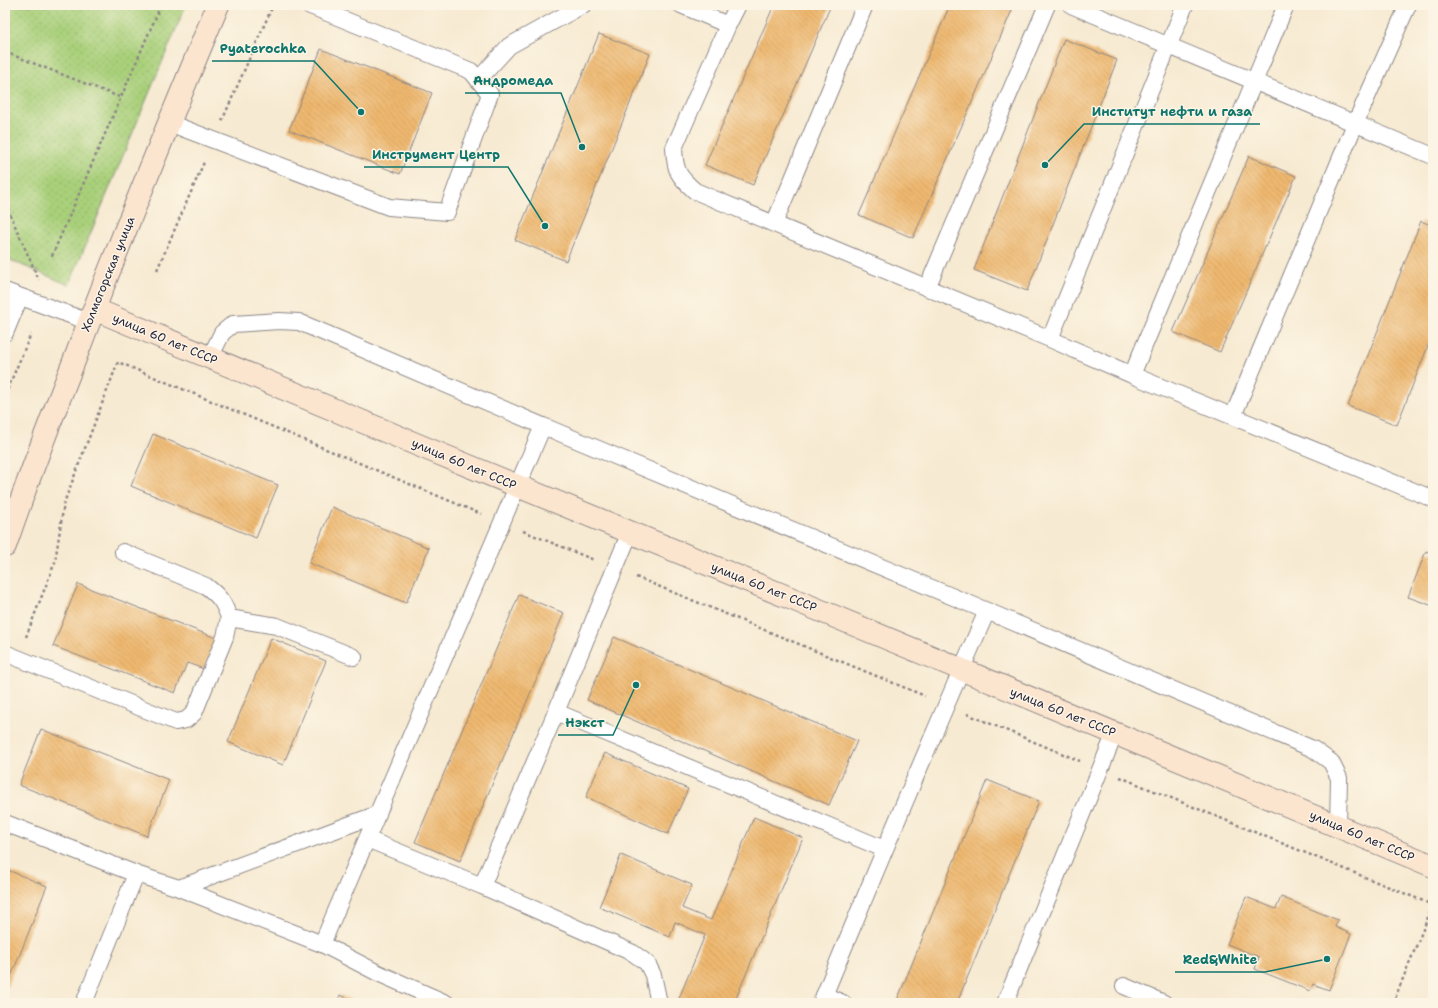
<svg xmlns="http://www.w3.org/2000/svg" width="1438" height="1008" font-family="'Shantell Sans',sans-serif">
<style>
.grass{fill:url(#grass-dots);stroke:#66795a}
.building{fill:url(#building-back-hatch)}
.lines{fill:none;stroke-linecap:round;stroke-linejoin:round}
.lane-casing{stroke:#8c8686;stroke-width:18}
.secondary-casing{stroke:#8c8686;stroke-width:24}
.path{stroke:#8c8686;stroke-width:2.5;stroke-dasharray:3 3;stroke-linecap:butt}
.lane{stroke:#fff;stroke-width:16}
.secondary{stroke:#fce5cf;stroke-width:22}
.labels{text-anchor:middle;stroke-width:3;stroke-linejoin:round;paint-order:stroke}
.street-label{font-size:12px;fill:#22223b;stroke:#fcf5e5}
.leader{fill:none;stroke:#0f766e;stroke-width:1.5}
.callout-dot{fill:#0f766e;stroke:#fcf5e5;stroke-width:1.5}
.callout-label{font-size:13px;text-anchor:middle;font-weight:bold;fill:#0f766e;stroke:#fcf5e5;stroke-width:3;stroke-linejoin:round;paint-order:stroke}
</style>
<defs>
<pattern id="grass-dots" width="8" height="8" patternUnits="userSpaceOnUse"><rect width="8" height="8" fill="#a9d07a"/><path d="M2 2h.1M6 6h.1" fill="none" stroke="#91b26a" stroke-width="1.8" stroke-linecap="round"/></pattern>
<pattern id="building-back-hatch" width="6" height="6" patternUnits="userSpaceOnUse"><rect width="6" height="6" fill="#eeb86f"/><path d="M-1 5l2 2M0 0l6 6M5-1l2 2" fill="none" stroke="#cc9e61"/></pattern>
</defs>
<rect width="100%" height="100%" fill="#fcf5e5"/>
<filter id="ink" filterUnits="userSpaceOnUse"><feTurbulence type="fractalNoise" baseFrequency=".025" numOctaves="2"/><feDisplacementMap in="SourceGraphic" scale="8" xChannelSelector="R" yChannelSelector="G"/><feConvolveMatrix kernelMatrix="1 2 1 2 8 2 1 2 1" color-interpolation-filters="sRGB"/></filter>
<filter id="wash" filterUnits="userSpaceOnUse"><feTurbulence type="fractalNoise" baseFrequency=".012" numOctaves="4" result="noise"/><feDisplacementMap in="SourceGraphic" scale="16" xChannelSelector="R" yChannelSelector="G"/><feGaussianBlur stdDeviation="0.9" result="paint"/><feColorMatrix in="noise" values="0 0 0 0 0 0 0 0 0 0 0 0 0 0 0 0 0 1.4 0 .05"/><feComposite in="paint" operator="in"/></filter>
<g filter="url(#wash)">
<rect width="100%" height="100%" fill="#f7ead2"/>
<!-- grass -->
<path class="grass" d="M5,5H186L69,285L5,258Z"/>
<g id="blocks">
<!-- building -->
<path class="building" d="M774,5H831L753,185L705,165Z
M950,5H1005L1013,8L913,238L859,215Z
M599,34L650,54L566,261L515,240Z
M1064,39L1117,60L1027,291L974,270Z
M321,49L432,93L400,174L289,130Z
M1249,156L1296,176L1220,352L1173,332Z
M1421,221L1433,226V333L1397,425L1348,406Z
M153,434L278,485L256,538L131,486Z
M332,507L429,548L406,603L309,563Z
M1426,551L1433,554V606L1408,597Z
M78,584L216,638L204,669L187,663L175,693L53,646Z
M519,595L564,613L460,861L415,842Z
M614,637L857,741L829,805L587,700Z
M271,638L326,661L283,765L228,742Z
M41,729L169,780L147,836L19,785Z
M605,753L688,789L668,834L586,797Z
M987,780L1039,801L957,1003H896Z
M754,817L803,838L734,1003H677L705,935L675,922L670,937L599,907L621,855L692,885L682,908L711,920Z
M5,869L47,886L5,992Z
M1246,897L1276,909L1281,897L1338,920L1335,927L1351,934L1329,990L1313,984L1310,991L1255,969L1259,957L1227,944Z
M340,995L360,1003H337Z"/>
</g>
</g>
<g filter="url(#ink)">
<use href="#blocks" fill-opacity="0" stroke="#8c8686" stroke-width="1"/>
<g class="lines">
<!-- lane casing -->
<g class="lane-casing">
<path id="lane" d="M681,5L728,25
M738,5L728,25L674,148C675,171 678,176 695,191L1050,339L1132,375L1433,499
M1071,5L1433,156
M478,80L509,46L583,5
M169,123L389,207L447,212L490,94L471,71L308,5
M774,224L865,5
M927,288L1047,5
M5,291L89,322
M5,333L20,297
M1050,339L1185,5
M210,358L222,333L233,324L279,321L299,322L543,426L322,944
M1132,375L1286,5
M1233,416L1355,124L1408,5
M543,426L987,611L1313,749L1331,762L1339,778L1338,826
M123,552L206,586C219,596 224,602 229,618L277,626L354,657
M5,653L176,722L186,720L194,713L225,637L229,618
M556,712L884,849
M5,823L136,874L179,888L322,944L378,973L446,1003
M367,839L482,886L556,712L630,532
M482,886L633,953L647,963L653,975L659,1003
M179,888L378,814
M1124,986L1164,1003
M824,995L843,1003
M84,1003L136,874
M821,1003C875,872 930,741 987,611
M1005,1003L1115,733"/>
</g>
<!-- secondary casing -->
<g class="secondary-casing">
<path id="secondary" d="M94,309L430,450L790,598L1433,866
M5,546C27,482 51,419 76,356C121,238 169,122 218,5"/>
</g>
<!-- path -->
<path class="path" d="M5,52L122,98
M222,121L273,5
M5,203L39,280
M52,256L161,5
M157,270L205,160
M5,395L31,334
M523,531L594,560
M636,577L925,696
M26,637L55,562L64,503L118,362L481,514
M5,690L9,679
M967,714L1080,761
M1120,777L1433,905
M1393,1003L1433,905"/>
<!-- lane -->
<use href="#lane" class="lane"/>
<!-- secondary -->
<use href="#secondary" class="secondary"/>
</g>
</g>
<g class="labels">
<!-- street labels -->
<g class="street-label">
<text transform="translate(108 274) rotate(-68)" y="4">Холмогорская улица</text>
<text transform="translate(165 339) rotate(23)" y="4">улица 60 лет СССР</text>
<text transform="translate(464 464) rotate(23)" y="4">улица 60 лет СССР</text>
<text transform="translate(764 587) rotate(22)" y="4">улица 60 лет СССР</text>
<text transform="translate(1063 712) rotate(22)" y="4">улица 60 лет СССР</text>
<text transform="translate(1362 836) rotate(23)" y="4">улица 60 лет СССР</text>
</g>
</g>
<!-- callouts -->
<path class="leader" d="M361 112L314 61H212M582 147L561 93H465M1045 165L1084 124H1260M545 226L508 167H364M636 685L613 735H558M1327 959L1265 972H1175"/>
<g class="callout-dot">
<circle cx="361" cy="112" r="4"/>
<circle cx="582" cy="147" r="4"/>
<circle cx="1045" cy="165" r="4"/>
<circle cx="545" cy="226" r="4"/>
<circle cx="636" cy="685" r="4"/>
<circle cx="1327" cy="959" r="4"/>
</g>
<g class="callout-label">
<text x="263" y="53">Pyaterochka</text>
<text x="513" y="85">Андромеда</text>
<text x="1172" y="116">Институт нефти и газа</text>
<text x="436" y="159">Инструмент Центр</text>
<text x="585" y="727">Нэкст</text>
<text x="1220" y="964">Red&amp;White</text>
</g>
<!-- margin -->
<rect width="1438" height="1008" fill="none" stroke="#fcf5e5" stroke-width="20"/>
</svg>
